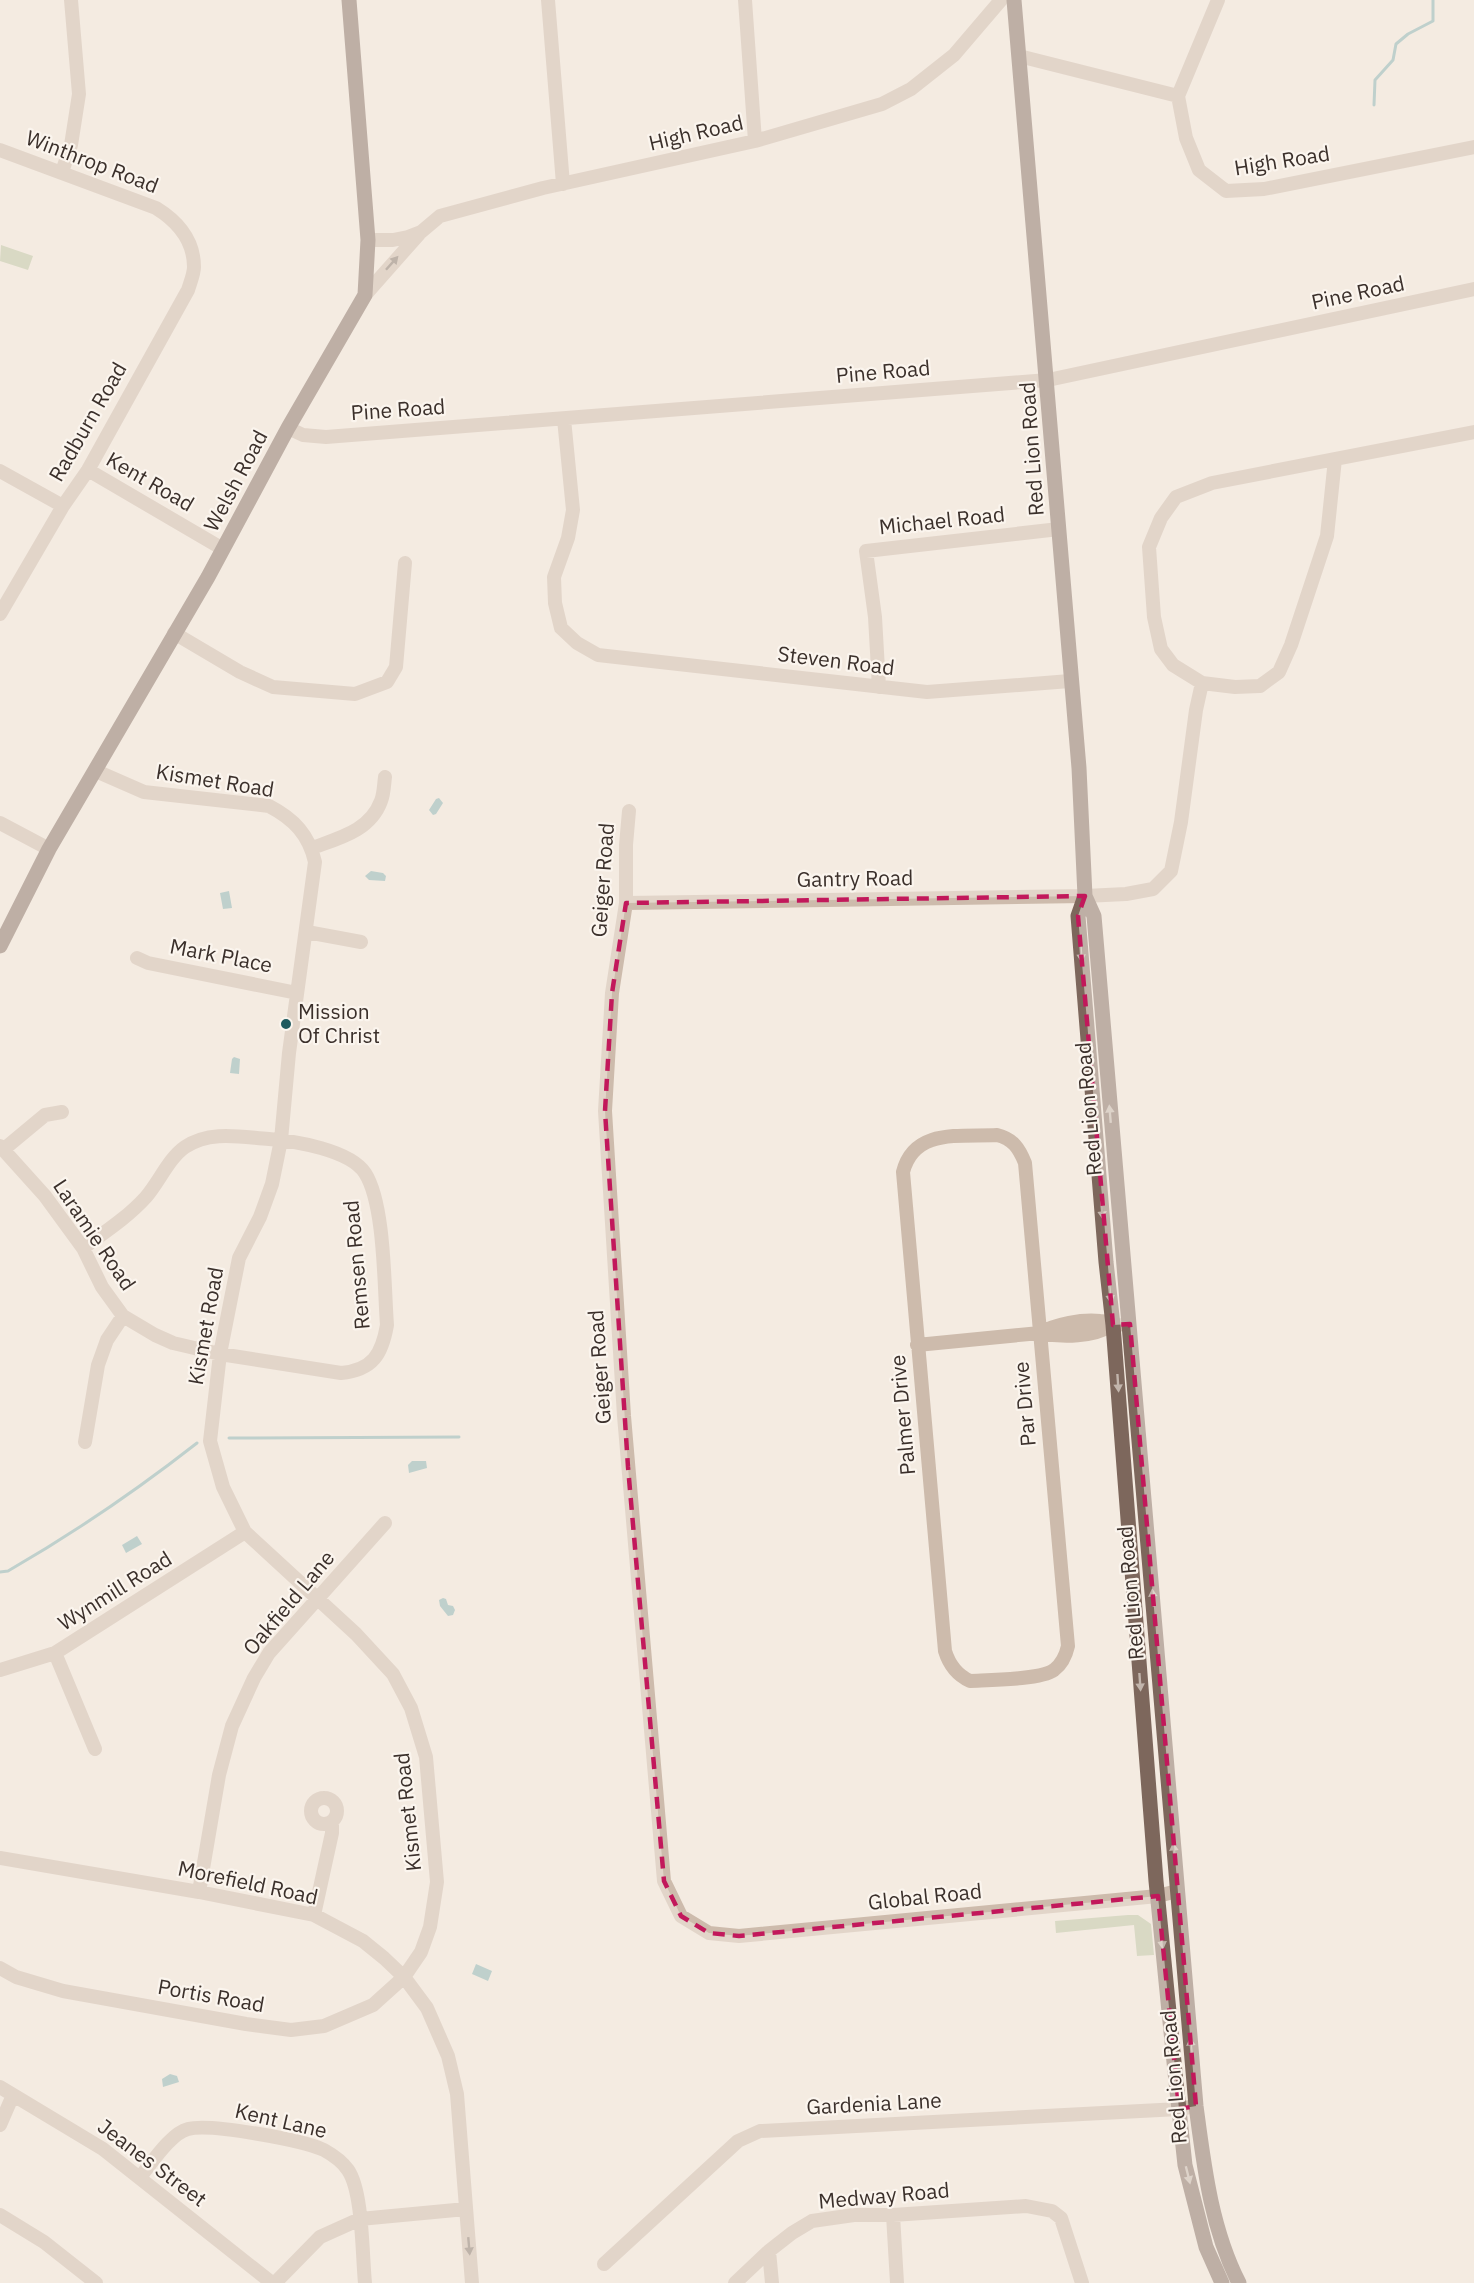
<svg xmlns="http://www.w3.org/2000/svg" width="1474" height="2283" font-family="'IBM Plex Sans',sans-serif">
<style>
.green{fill:#b8c4a0}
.water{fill:#7fb0b2}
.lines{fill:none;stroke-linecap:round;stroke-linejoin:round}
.stream{stroke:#7fb0b2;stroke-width:3}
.minor{stroke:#cdbbac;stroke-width:14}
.major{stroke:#7d675c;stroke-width:15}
.oneway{fill:#7d6f65}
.oneway2{fill:#c2b5ac}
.marked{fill:none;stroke:#c2185b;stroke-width:4.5;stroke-dasharray:12 8;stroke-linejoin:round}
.poi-dot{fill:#1f5a5e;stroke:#fbf5ee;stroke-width:2}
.labels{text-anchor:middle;stroke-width:4.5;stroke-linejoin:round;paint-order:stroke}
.street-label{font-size:21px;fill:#3b302b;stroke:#fbf5ee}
.poi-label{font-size:21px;fill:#3b302b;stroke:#fbf5ee;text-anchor:start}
</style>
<rect width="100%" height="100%" fill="#f4ebe1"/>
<!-- green -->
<path class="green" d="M1,245L33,256L28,270L0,261Z
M1128,1915H1138L1151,1924L1154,1955L1137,1956L1134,1925L1056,1933L1055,1921Z"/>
<!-- water -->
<path class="water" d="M439,798L443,803L436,814L433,815L429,810L436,799Z
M371,871L383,873L386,876L385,881L369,880L365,876Z
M229,891L232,908L223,909L220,893Z
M234,1057L240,1059L239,1074L230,1073L232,1059Z
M412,1461H426L427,1468L409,1473L408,1465Z
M137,1536L142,1544L126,1553L122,1545Z
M443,1598L446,1599L448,1605L453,1606L455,1610L453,1615L448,1616L440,1606L439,1600Z
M476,1964L492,1971L488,1981L472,1974Z
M170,2074L177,2076L179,2082L163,2087L162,2079Z"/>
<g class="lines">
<!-- stream -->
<path class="stream" d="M1374,105L1375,80L1393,60L1396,44L1408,34L1433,21V0
M229,1438L459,1437
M0,1572L8,1571C74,1533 137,1490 197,1443"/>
<!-- minor -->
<path class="minor" d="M548,0L563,184
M745,0L755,141
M1019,56L1178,96L1186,138L1199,170L1226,191L1264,189L1474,147
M1178,96L1218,0
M0,150L156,208C177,221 194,240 194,267C194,274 190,283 188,290L88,470L63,506L0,614
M62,172L71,145L79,94L71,0
M368,240H393L408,237L421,232L440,216L543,188L755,141L882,104L911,89L954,55L1001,0
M365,295L419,234
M564,419L573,510L568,538L554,577L555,603L561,628L577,643L598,655L927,692L1070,681
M288,428L303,435L326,437L1048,380L1474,289
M88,470L223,549
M0,471L63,506
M174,633L240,672L273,687L355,694L387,682L396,667L405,563
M1202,683L1235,687L1260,686L1279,672L1291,645L1327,536L1335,459
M879,687L875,617L866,551L1059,529
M629,811L626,845V903L612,993L605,1111L624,1416L664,1881L681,1916L709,1933L739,1936L1158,1896L1177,1891
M0,823L49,849
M312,848C339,838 370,831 381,801C384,794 384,784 385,777
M626,903L1085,896L1126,894L1153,889L1171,871L1181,822L1196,710L1202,683L1173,665L1161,649L1154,617L1149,547L1161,518L1176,497L1212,483L1474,432
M307,932L361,942
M137,958L148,963L297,993
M997,1135C1013,1139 1019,1148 1025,1163L1068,1646C1066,1655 1062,1664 1054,1670C1040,1680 988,1680 970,1681C957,1675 949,1664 945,1651L903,1172C914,1128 960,1137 997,1135Z
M0,1146L45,1196L83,1248L102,1287L123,1316L155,1335L173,1343L220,1354L341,1373C373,1370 382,1354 387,1325C384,1287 385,1204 365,1173C350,1150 295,1141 269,1139C241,1137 210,1130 185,1147C169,1158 159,1182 146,1197C128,1217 105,1232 83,1248
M4,1149L45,1115L62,1112
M1040,1333C1056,1324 1082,1319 1100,1321C1107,1321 1112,1325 1119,1325
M917,1345L1040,1333C1063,1338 1093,1337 1113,1325
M85,1442L98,1365L107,1340L123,1316
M55,1653L95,1749
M0,1670L55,1653L245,1532
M311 1811a13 13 0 1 1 26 0a13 13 0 1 1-26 0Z
M0,1858L199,1892L314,1915L363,1941L384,1958L404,1977L427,2008L448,2056L457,2094L472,2283
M199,1892L219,1775L232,1726L254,1678L269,1653L385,1523
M314,1915L332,1833V1822
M0,1968L16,1977L63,1991L246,2024L291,2030L324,2026L373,2005L404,1977L421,1952L430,1927L437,1882L426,1757L411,1708L393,1674L356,1634L245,1532L223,1487L210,1441L220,1354L239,1258L260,1217L272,1184L281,1140L289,1053L315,862C309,835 294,819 269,806L144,792L96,771
M0,2087L103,2149L272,2283
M0,2125L13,2095
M140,2177C151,2164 171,2133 188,2129C210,2123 302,2140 324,2150C333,2155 342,2161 348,2170C363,2192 362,2254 365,2283
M0,2215L44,2242L96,2283
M893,2215L897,2283
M769,2251L772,2283
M604,2264L738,2141L760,2131L1179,2109L1196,2106
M275,2283L320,2237L360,2219L466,2209
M735,2283L769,2251L792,2233L812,2221L854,2215H893L1026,2206L1052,2211L1061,2218L1082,2283"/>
<!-- major -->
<path class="major" d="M1014,0L1079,768L1085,896L1078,916L1106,1262L1113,1325L1156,1881L1176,2082L1185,2165L1206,2247L1222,2283
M1085,896L1094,916L1196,2106C1204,2166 1211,2228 1239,2283
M0,946L49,849L208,577L288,428L365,295L368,240L349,0"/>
</g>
<!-- one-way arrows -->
<defs><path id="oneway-solid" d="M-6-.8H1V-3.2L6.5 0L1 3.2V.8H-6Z" transform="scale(1.5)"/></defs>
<g class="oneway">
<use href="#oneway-solid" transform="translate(392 263) rotate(-48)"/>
<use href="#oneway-solid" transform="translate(469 2246) rotate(85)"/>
</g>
<g class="oneway2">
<use href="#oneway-solid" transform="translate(1081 953) rotate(86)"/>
<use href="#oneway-solid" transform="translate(1110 1114) rotate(-95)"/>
<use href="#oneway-solid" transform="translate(1102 1210) rotate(85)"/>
<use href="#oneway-solid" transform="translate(1110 1294) rotate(84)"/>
<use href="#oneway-solid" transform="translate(1118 1383) rotate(86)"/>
<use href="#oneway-solid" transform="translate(1153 1598) rotate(-95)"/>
<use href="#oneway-solid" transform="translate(1140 1682) rotate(86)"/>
<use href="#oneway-solid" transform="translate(1174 1852) rotate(-95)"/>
<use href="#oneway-solid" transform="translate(1162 1940) rotate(84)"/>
<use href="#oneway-solid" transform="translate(1191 2047) rotate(-95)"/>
<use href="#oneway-solid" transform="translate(1188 2175) rotate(76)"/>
</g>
<!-- marked area -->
<path d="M0 0H1474V2283H0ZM1085,896L1078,916L1113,1325L1130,1324L1196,2106L1179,2109L1158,1896L739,1936L709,1933L681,1916L664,1881L628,1467L605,1111L612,993L626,903Z" fill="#f4ebe1" fill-opacity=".55" fill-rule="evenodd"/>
<path class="marked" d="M1085,896L1078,916L1113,1325L1130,1324L1196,2106L1179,2109L1158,1896L739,1936L709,1933L681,1916L664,1881L628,1467L605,1111L612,993L626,903Z"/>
<!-- markers -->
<circle class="poi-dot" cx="286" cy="1024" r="6"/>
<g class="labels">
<!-- street labels -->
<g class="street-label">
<text transform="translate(696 133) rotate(-13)" y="7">High Road</text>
<text transform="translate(1282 161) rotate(-9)" y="7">High Road</text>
<text transform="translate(92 162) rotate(21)" y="7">Winthrop Road</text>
<text transform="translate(1358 293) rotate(-12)" y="7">Pine Road</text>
<text transform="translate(883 372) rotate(-5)" y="7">Pine Road</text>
<text transform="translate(398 410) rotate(-4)" y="7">Pine Road</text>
<text transform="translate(88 422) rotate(-60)" y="7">Radburn Road</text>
<text transform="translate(1032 449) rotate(-94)" y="7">Red Lion Road</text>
<text transform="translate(236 481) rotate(-62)" y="7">Welsh Road</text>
<text transform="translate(150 482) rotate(30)" y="7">Kent Road</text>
<text transform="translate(942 521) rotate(-6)" y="7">Michael Road</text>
<text transform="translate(836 661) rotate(7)" y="7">Steven Road</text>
<text transform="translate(215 781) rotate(9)" y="7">Kismet Road</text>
<text transform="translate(855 879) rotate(-1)" y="7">Gantry Road</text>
<text transform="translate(603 880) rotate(-86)" y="7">Geiger Road</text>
<text transform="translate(221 956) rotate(11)" y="7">Mark Place</text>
<text transform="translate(1089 1109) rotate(-95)" y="7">Red Lion Road</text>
<text transform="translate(94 1235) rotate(56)" y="7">Laramie Road</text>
<text transform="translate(357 1265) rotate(-95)" y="7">Remsen Road</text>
<text transform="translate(206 1326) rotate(-80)" y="7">Kismet Road</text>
<text transform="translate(600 1367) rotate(-94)" y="7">Geiger Road</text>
<text transform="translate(1025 1404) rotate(-95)" y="7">Par Drive</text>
<text transform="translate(903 1415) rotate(-95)" y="7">Palmer Drive</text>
<text transform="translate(115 1591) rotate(-32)" y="7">Wynmill Road</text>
<text transform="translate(1131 1593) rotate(-95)" y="7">Red Lion Road</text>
<text transform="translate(289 1603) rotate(-50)" y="7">Oakfield Lane</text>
<text transform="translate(408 1812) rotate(-96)" y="7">Kismet Road</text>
<text transform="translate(248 1883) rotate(12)" y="7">Morefield Road</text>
<text transform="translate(925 1897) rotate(-6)" y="7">Global Road</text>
<text transform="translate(211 1996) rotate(10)" y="7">Portis Road</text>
<text transform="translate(1174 2077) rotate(-95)" y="7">Red Lion Road</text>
<text transform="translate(874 2104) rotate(-3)" y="7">Gardenia Lane</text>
<text transform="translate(281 2121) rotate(13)" y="7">Kent Lane</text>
<text transform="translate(152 2163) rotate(37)" y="7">Jeanes Street</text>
<text transform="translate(884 2196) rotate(-5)" y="7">Medway Road</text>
</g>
<!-- poi labels -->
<g class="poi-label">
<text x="298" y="1019">Mission<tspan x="298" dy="24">Of Christ</tspan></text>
</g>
</g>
</svg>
